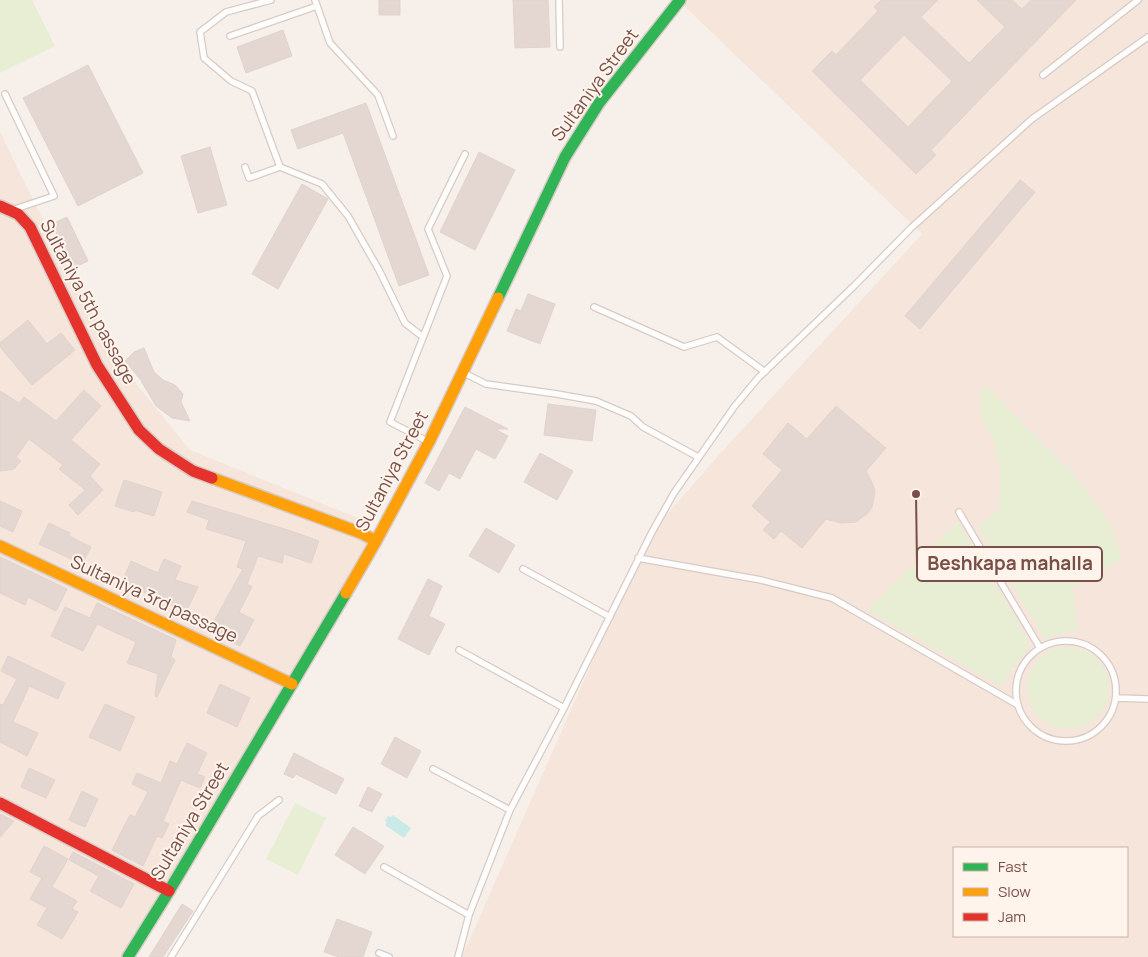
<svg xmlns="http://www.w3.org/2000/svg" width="1148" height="957" font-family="Manrope,sans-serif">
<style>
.residential{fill:#f5e5db;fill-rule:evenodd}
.green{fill:#e8eed4}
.water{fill:#caeae8}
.building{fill:#e4d7d1;stroke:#e1d2cc;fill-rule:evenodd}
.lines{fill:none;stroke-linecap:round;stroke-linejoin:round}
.lane-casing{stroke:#d6cbc6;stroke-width:8}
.fast-casing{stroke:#d7cbc6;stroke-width:14}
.slow-casing{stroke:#d7cbc6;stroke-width:14}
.jam-casing{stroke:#d7cbc6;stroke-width:14}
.lane{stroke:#fefdfc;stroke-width:5.5}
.fast{stroke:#30b455;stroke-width:11}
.slow{stroke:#ff9f0a;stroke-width:11}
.jam{stroke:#e5322d;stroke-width:11}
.labels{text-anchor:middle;stroke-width:4;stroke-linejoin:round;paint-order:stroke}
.street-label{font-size:18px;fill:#785048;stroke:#fff4ec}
.leader{fill:none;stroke:#785048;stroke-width:2}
.callout-dot{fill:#785048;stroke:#fff4ec;stroke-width:2}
.callout{fill:#fff4ec;stroke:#785048;stroke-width:2}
.callout-label{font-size:19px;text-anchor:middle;font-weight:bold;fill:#785048}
</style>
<rect width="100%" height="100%" fill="#f7f0ea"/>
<!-- residential -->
<path class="residential" d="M680,0H1148V957H462L638,558L652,532L718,456L922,234L679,1ZM954,848H1127V936H954Z
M0,132L35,204L117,360L190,450L363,520L376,541L128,957H0Z"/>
<!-- green -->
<path class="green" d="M0,0H32L55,46L0,73Z
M985,385L1072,473L1092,497L1111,526L1122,559L1073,588L1077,630L1045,639L978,528L999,509L1001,475L995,445L981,416L980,395Z
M958,522L1027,638L1029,645L1001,686L867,610Z
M1027 688a41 41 0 1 1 82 0a41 41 0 1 1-82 0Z
M295,803L326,818L298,875L266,859Z"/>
<!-- water -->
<path class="water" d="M393,815L411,828L404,838L385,825L387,822L385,821L388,816L391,817Z"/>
<!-- building -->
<path class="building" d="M379,0H400V15H379Z
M513,0H548L550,47L515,48Z
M881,0H938L921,17L969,63L1005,27L977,0H1012L1022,9L1031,0H1076L931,150L936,155L916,174L812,71L832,51L836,55L878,11L874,7ZM904,35L952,81L908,127L860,80Z
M283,30L292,56L246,73L237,47Z
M88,65L143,173L78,206L23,98Z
M366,103L429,275L399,286L343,133L298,149L291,130Z
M210,147L227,205L198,213L181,156Z
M479,152L515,170L475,250L440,232Z
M1020,180L1035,192L920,329L905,316Z
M302,184L328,199L278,289L252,274Z
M67,217L88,261L73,268L52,224Z
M528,294L555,304L540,344L507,331L516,309L521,311Z
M28,320L47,344L61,333L75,350L32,385L0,347V343Z
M144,348L154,372L163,380L175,385L183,394L181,402L190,421L172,418L156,406L140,379L125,361L134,352Z
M84,390L101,406L71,440L100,464L90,476L103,490L78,515L69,505L85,490L59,469L63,465L29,439L16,457L21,461L14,469L0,471V391L19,403L24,397L56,421Z
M548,404L596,410L592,441L544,435Z
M836,406L886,448L866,471L873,485L875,492L872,507L868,513L856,522L841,523L826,519L802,548L781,531L774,539L763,530L770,522L752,506L782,470L763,454L788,423L807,439Z
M465,407L508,429H495L508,436L495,459L476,449L460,479L449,473L439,491L425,483Z
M540,453L573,471L557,500L524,482Z
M124,480L162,492L154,516L134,510V512L115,506Z
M0,501L22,511L13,532L0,526Z
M192,501L291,531L319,541L311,563L284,554L282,563L258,556L247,584L252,587L239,612L254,620L240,646L209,630L243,569L237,567L246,541L206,529L209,520L187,512Z
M49,523L70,533L69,536L91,547L82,564L39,544Z
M486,528L515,545L499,573L469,556Z
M0,557L67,589L56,611L28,597L25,605L0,593Z
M164,559L181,566L175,580L198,587L186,612L122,582L131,561L158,573Z
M428,579L442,586L429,616L445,624L429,655L398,639Z
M97,603L176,640L171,657L175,660L157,697L155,696L158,674L127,663L136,642L97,624L83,651L51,636L65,607L90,618Z
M8,656L65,683L58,699L29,686L13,722L38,733L27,756L0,742V704L3,705L17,679L1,671Z
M220,684L250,698L237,727L207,713Z
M105,704L135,717L120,751L89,737Z
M395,737L421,751L407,778L381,764Z
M187,743L207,753L197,774L205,777L200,788L181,780L163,821L169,824L162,838L157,836L143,866L112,850L130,815L135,817L148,792L132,784L137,773L161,783L170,761L177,764Z
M294,753L344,779L336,794L296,774L293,778L284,774Z
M29,768L55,780L46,798L21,787Z
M368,787L382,794L372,812L359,806Z
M82,791L98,799L85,827L69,820Z
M0,814L14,821L0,837Z
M353,827L384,846L365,874L335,855Z
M44,846L68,859L52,887L77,901L72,909L78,912L62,939L37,925L47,908L30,899L42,878L30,872Z
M73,852L134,884L121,908L90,891L99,876L69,860Z
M182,904L193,911L163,957H149Z
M337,919L372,932L363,957H339L324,952Z"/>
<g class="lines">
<!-- lane casing -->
<g class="lane-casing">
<path id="lane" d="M271,0L226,12L200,32L204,58L231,81L252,91L280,167L322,184L348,216L379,270L405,323L423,337
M315,0L330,43L378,95L393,136
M559,0L560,47
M230,36L317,6
M1043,75L1138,0
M5,94L54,196L15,209
M245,167L249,178L280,167
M594,307L684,347L717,337L765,372
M464,373L486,384L557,394L596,401L631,416L643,427L698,457
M427,441L390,422L447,276L428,229L465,154
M959,512L1040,648
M638,558L761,580L832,598L1018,705
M523,569L610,617
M1016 691a50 50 0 1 1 100 0a50 50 0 1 1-100 0Z
M459,650L564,708
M1117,698L1148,699
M433,769L510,810
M384,867L469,915
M379,953L389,957
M171,957L258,816L279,800
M458,957L469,915L510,810L564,708L652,532L674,493L734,407L759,377L854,286L911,228L1032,119L1148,37"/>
</g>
<!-- fast casing -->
<g class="fast-casing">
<path id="fast" d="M498,298L565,157L599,103L680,0
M128,957L169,891L346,593"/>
</g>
<!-- slow casing -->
<g class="slow-casing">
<path id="slow" d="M212,478L361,533L376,541
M0,546L292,684
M346,593L376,541L429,442L498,298"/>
</g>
<!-- jam casing -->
<g class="jam-casing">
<path id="jam" d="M0,206L18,214L30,227L97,365L139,430L159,449L193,471L212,478
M0,803L169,891"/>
</g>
<!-- lane -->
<use href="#lane" class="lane"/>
<!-- fast -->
<use href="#fast" class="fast"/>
<!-- slow -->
<use href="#slow" class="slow"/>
<!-- jam -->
<use href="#jam" class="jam"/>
</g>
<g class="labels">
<!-- street labels -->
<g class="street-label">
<text transform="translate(595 85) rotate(-54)" y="6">Sultаniya Street</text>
<text transform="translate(88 302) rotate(62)" y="6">Sultaniya 5th passage</text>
<text transform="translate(392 471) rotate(-62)" y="6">Sultаniya Street</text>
<text transform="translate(154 599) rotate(25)" y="6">Sultaniya 3rd passage</text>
<text transform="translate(190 821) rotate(-59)" y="6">Sultаniya Street</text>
</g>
</g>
<!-- callouts -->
<path class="leader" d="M916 494L917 564"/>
<circle class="callout-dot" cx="916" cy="494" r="5"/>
<rect class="callout" x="917" y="547" width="185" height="34" rx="5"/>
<g class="callout-label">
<text x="1010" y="570">Beshkapa mahalla</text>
</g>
<!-- legend -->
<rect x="953" y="847" width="175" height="90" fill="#fff4ec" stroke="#c9b2aa"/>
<rect x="963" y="863" width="25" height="8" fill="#30b455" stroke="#c9b2aa"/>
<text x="998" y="872" font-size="15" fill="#785048">Fast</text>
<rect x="963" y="888" width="25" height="8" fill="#ff9f0a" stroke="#c9b2aa"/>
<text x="998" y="897" font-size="15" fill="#785048">Slow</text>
<rect x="963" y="913" width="25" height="8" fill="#e5322d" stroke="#c9b2aa"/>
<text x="998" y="922" font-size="15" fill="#785048">Jam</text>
</svg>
